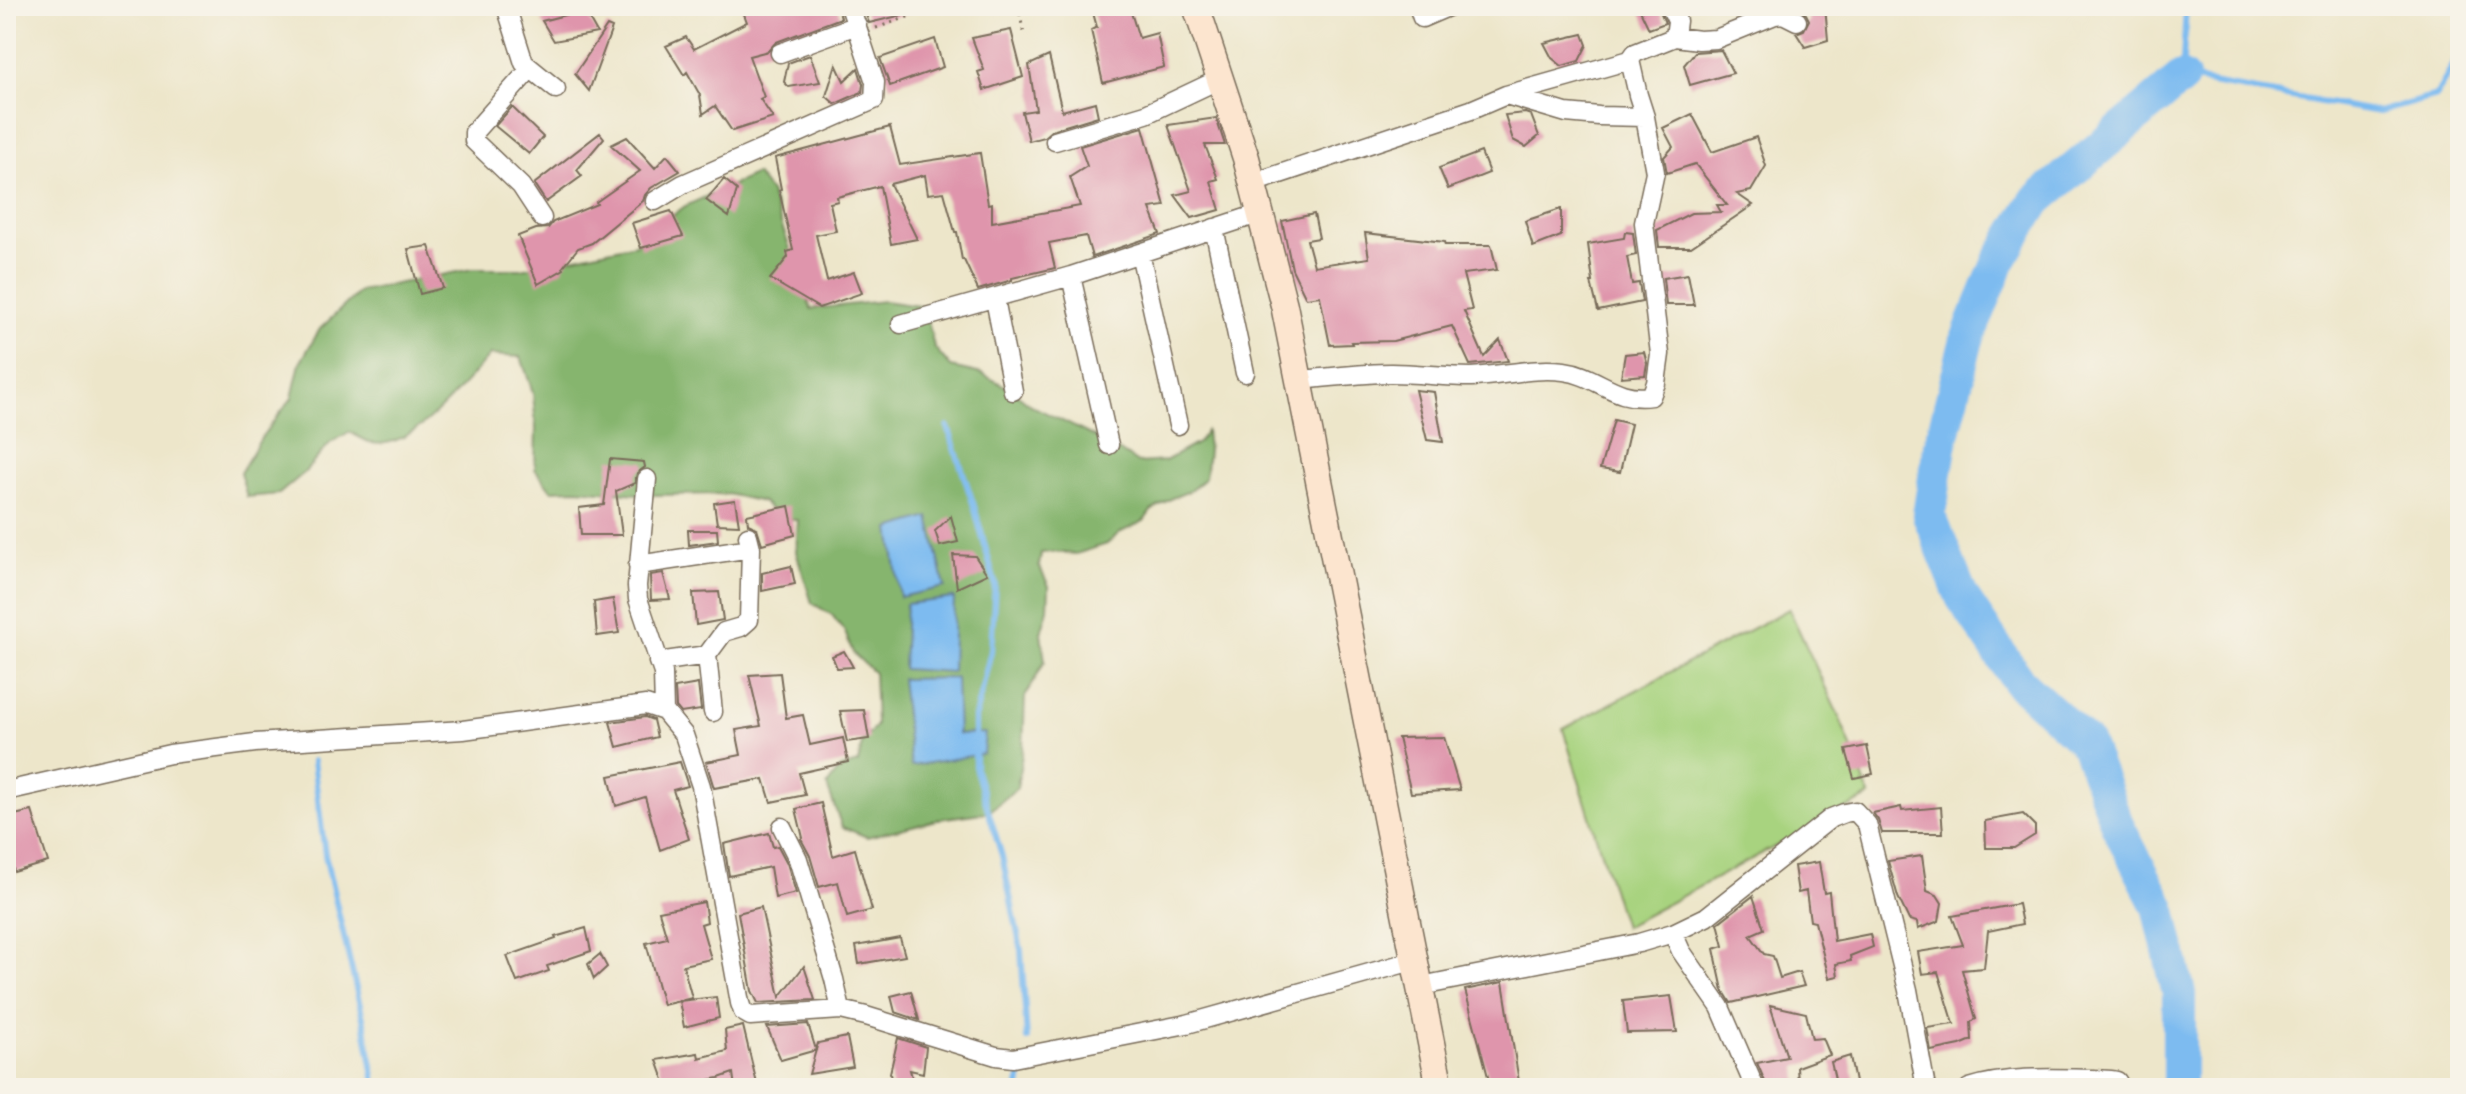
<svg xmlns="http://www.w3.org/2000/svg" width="2466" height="1094" font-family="'Gochi Hand',sans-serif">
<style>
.green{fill:#a8d37f;stroke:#727e4e;stroke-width:2}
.forest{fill:#86b56e;stroke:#607046;stroke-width:2}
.water{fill:#7dbbf0;stroke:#5c7287;stroke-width:2}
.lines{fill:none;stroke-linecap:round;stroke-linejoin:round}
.stream{stroke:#7dbbf0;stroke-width:6}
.river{stroke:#7dbbf0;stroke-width:34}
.building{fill:#df95ac}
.street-casing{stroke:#796c5a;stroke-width:21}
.secondary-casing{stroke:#796c5a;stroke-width:29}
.path{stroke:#796c5a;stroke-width:3;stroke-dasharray:2 6;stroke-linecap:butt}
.street{stroke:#fff;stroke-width:18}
.secondary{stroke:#fce5cf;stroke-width:26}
</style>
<rect width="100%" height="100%" fill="#f7f3e8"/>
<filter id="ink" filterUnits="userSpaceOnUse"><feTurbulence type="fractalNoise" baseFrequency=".0125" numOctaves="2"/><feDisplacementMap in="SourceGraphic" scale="16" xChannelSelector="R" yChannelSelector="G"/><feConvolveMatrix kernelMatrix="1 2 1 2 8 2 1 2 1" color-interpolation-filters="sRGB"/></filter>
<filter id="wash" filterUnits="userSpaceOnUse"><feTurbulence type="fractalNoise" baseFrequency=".006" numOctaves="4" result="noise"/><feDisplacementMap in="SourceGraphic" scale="32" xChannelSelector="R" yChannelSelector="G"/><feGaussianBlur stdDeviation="1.8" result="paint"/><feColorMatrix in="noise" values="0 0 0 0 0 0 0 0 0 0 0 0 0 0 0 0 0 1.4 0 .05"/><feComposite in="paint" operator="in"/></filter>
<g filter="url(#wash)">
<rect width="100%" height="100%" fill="#ede6ca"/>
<!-- green -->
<path class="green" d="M1789,609L1840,719L1870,796L1624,927L1563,729Z"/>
<!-- forest -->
<path class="forest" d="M756,174L770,192L811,309L884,301L925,307L934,347L951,367L982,374L1009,388L1032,406L1109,444L1138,463L1165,461L1198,443L1206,431L1208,450L1205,478L1190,491L1172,498L1151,511L1144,521L1119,533L1107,544L1076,554L1052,552L1041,553L1039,566L1049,586L1048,609L1041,633L1045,661L1025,697L1023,748L1017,788L989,812L945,818L867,837L842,827L827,786L840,768L858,763L862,743L876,725L874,673L853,653L845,632L832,615L812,603L796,552L798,520H780L763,502L727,494L651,495L576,489L551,490L535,469L536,428L533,393L521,357L490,355C464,383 413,451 372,443C365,441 356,435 349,432L330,443L305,472L279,494L247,497L240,473L263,435L292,398L300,363L320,329L360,291L472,269H521L635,244L685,206Z"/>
<!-- water -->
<path class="water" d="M929,517L945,587L900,597L890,529Z
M954,598L952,672L903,669L906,604Z
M956,678L958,734L985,733L983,754L911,766L901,679Z"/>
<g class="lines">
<!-- stream -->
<path class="stream" d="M2186,6L2182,78L2379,112L2436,96L2460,53
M948,427L974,506L995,583L991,651L975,717V767L1002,856L1021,950L1027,1039
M313,761L325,855L365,1027L376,1088
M1019,1088L1021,1073"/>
<!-- river -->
<path class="river" d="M2179,1088V994L2159,906L2118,827L2087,744L2019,682L1962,597L1929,515L1940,447L1967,339L1999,261L2035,202L2182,78"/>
</g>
<g id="blocks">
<!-- building -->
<path class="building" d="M741,6H838L841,18L776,42L768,51L749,56L764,97L760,99L773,118L732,131L715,106L703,114L700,95L687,72L684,75L666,46L686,37L694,49L747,22Z
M863,6H915V12L869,23Z
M1091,6H1129L1139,38L1157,33L1164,67L1103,83L1091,30L1097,27Z
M1638,6H1658L1665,23L1649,29Z
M1794,6H1825L1828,40L1805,47L1796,33L1804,30L1809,20L1806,14Z
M584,10L597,33L554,41L542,21Z
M607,26L612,28L589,91L575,74Z
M1011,30L1023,77L984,90L978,72L984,70L972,38Z
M1583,34L1587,45L1579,61L1562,66L1552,58L1544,43Z
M935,39L943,67L890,86L880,58Z
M1721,50L1733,73L1690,85L1684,65L1695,52Z
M810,55L820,82L789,87L784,82L788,63Z
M1049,56L1062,111L1095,102L1098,116L1052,130L1044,137L1029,141L1022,112L1036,110L1029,65Z
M836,64L844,81L858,68L863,84L862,92L835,104L826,96Z
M512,107L543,137L529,154L495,126Z
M1525,113L1531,115L1539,136L1526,147L1513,140L1505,115Z
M1692,114L1712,152L1756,137L1766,166L1751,191L1737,194L1753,205L1691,247H1659L1657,230L1691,213L1721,212L1717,205H1727L1695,164L1667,173L1664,157L1673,147L1663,128Z
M1216,118L1225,145H1205L1218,179L1211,181L1220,210L1192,218L1175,195L1191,191L1168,125Z
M890,127L900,165L980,153L988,204L992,203V222L1080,206L1070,177L1087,166L1080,146L1143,127L1165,206L1150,208L1160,234L1092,257L1086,236L1049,243L1055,268L1012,278V280L978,290L964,260H962L957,232H955L944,192L928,194L925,175L890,184L917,239L891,244L880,186L837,197L838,201L830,203L836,231L816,235L827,281L854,272L862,293L819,308L770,279L788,257L787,252L793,250L779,190L781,189L775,158Z
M600,133L604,138L577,170L582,176L546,202L534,184Z
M627,137L655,168L667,155L680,171L651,188L645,195L643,201L592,243L578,248L563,267L564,269L538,284L518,236L536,229L548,228L553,222L597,204L596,202L640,171L611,145Z
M1481,152L1489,173L1448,189L1439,168Z
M724,179L737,190L729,217L706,200Z
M1561,209V236L1533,247L1525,221Z
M671,211L683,236L641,248L632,223Z
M1314,214L1319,238L1307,240L1314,266L1369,258L1365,233L1444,242L1445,245H1491L1497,270L1463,274L1472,310L1464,311L1484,357L1500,340L1508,361L1470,365L1452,326L1393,341L1351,342L1352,344L1330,345L1320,296L1306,298L1292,269L1282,221Z
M1625,232L1633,233L1636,255L1627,257L1632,284L1639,283L1642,302L1598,311L1591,282H1593L1588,244L1624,238Z
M429,246L443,288L420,294L408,249Z
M1688,274L1694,305H1666L1663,278Z
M1644,352L1647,363L1645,375L1621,377L1625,354Z
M1415,390L1434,392L1443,442L1427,440Z
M1614,420L1631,424L1620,472L1600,469Z
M610,459L644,462L645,467L637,473L635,483L616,491L622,535H581L579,508L604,505Z
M735,500L739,525L717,524L714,503Z
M789,506L795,535L762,544L757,528L748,524L747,515Z
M951,516L958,542L940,546L935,531Z
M688,530H717L718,541L689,545Z
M953,555L975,556L987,574L957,588Z
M791,566L795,584L762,591V573Z
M663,573L670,599L651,600L650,575Z
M719,592L723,620L696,625L693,593Z
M613,599L619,633L597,636L594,602Z
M844,651L853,667L837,668L832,656Z
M780,673L786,718L803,715L810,745L843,738L848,762L799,773L805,795L771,802L764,779L714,788L706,762L741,755L736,730L761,726L749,675Z
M698,684L701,710L681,713L676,707L675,688Z
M864,710L869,739L847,742L840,711Z
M645,717L653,720L657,737L617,747L610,722Z
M1444,737L1460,790L1411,793L1398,738Z
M1867,746L1873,774L1854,778L1846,750Z
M680,762L688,786L673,790L689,839L660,850L645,797L616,806L609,776Z
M821,803L833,856L855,849L872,910L847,917L838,882L819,887L810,856L801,839L803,838L796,809Z
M1901,807L1902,811L1941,807L1943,833H1882L1878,820L1873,813Z
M32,811L48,862L14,872L6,841V817Z
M2023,814L2035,826V835L2014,848H1986L1985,821Z
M769,833L773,847L778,846L787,863L796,893L775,898L770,867L729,876L724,844Z
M1922,856L1927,891L1937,895L1942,903L1939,921L1918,929L1917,922L1909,920L1898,897L1888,861Z
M1819,862L1824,893L1829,892L1834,941L1870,934L1873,947L1850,956L1851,961L1836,964L1838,976L1829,978L1815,922L1810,921L1806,891L1798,893L1794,866Z
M1753,896L1764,929L1750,935L1764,954L1773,956L1780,978L1799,972L1804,986L1731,1003L1723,990L1714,949L1724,946L1718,923Z
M704,902L707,922L701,924L711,959L683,965L692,998L663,1005L646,943L667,938L659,911Z
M2018,904L2022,924L1988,931L1984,968L1962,970L1976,1019L1971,1022L1972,1040L1960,1045L1931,1051L1927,1028L1954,1024L1938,972L1922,974L1918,952L1963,945L1952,916Z
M761,907L780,997L804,966L815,1000L758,1003L752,991L738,913Z
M586,928L591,951L547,966L549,971L517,982L507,956L556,939L555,937Z
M900,938L905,956L859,964L856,946Z
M600,954L607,967L594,979L588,964Z
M1503,982L1520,1088H1491L1465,990Z
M911,991L919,1020L895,1012L891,996Z
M1671,996L1677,1032L1627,1033L1623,1001Z
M716,997L719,1018L684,1027L679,1001Z
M1770,1005L1806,1013L1812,1039L1823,1038L1830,1055L1797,1067L1798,1083L1766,1084L1757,1063L1787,1057Z
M808,1024L816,1050L781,1060L767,1027Z
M743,1026L758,1088H735L733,1073L719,1078L667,1088L657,1060L698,1053L699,1058L727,1051L725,1030Z
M847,1037L853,1067L809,1074L818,1043Z
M898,1038L926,1047L923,1073L910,1070L915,1088H892L890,1073Z
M1850,1056L1856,1088H1837L1831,1062Z"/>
</g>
</g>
<g filter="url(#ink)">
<use href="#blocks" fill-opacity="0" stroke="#796c5a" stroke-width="2"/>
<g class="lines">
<!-- street casing -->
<g class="street-casing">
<path id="street" d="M506,6L524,63L556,89
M1418,6L1422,18L1450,6
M1670,6L1677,21L1675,37
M780,53L857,25
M530,69L474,132V141L521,186L542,218
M1506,95L1630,60
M1055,141L1146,114L1222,78
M1253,183L1471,110L1506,95L1566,113L1599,116L1645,117
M655,201L683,184L874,100L875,82L850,6
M1214,228L1245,373
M1140,253L1178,425
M1071,276L1109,445
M995,299L1013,391
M901,324L1071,276L1261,213
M1298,380C1329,378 1360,373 1391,373C1418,373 1444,377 1471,377C1502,376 1533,367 1564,371C1597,375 1615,402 1651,396L1656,383L1660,354L1644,223L1655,172L1645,117L1638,95L1630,60L1635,53L1675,37L1699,40L1716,39L1775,15L1783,14L1797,21
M647,479L637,586L638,599L663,673L664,711
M638,565L751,548
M658,662L707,655
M713,712L707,655L724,632L741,627L749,620L751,548L748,536
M6,791L170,754L255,743L463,730L646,705L664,711L684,735L701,786L740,1003L743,1012L750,1016L841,1010L866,1016L996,1056L1013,1058L1187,1024L1416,960
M782,827L798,859L834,979L841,1010
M1673,933L1681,951L1720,1007L1755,1088
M1421,986L1639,943L1673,933L1706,917L1831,818L1844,813L1855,811L1867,824L1908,990L1926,1088
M1969,1088C2009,1076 2050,1078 2092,1079C2101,1080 2108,1079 2117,1081L2121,1088"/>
</g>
<!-- secondary casing -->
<g class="secondary-casing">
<path id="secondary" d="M1196,6L1246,158L1284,305L1440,1088"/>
</g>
<!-- path -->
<path class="path" d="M1018,6L1024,34
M876,28L940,6"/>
<!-- street -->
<use href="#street" class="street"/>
<!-- secondary -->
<use href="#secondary" class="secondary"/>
</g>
</g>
<!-- margin -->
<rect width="2466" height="1094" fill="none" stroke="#f7f3e8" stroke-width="32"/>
</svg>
